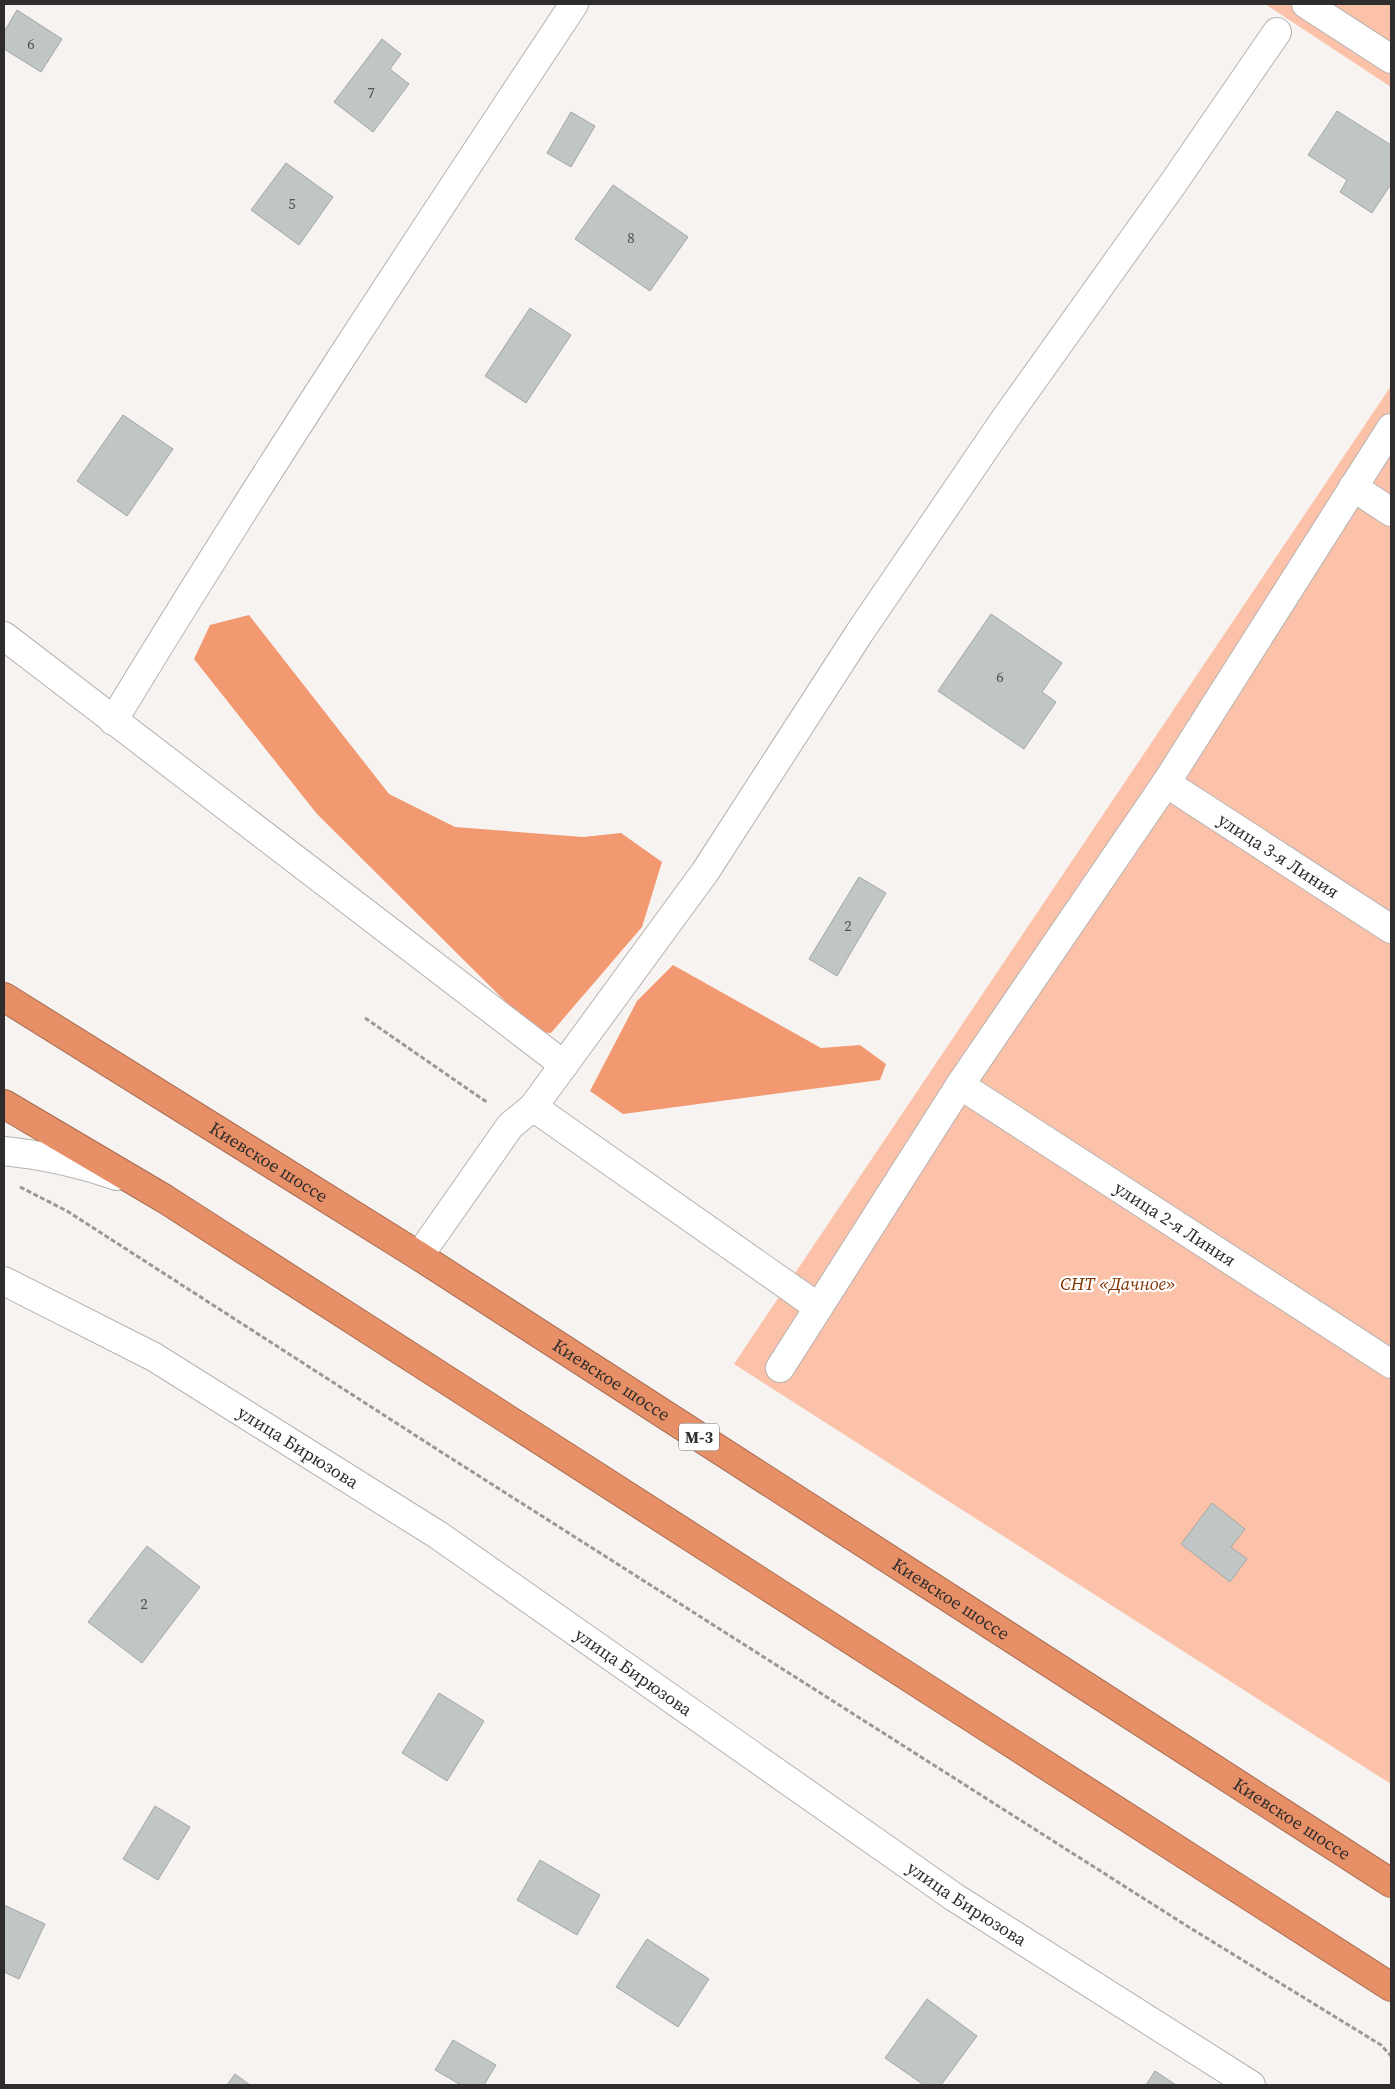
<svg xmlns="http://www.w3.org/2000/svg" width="1395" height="2089" font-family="'Source Serif 4',serif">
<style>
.green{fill:#fbc2a9}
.forest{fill:#f29971}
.building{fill:#c0c5c5;stroke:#a2a7a6}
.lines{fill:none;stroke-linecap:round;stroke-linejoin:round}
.minor-casing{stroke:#b6b2b1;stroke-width:30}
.highway-casing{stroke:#a66c52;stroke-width:30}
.path{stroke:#9b9897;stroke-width:3;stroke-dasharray:5 2.5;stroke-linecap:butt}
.minor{stroke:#fff;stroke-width:28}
.highway{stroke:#e78f67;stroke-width:28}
.labels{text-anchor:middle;stroke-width:4.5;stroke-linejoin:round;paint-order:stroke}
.number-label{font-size:15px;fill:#525252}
.shield{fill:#fff;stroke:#6d6b6b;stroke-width:1}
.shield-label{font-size:16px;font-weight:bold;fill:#2e2c2c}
.street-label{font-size:18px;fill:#2e2c2c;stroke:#fff}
.park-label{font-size:18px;font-style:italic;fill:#813303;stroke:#fff}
</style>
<rect width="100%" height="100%" fill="#f7f3f1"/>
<!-- green -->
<path class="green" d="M1265,4H1391V87Z
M1391,386V1784L734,1364Z"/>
<!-- forest -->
<path class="forest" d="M249,615L389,794L455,827L583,837L621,833L662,862L642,927L551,1033L536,1032L317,814L194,659L210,625Z
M673,965L821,1048L860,1045L886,1064L880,1080L623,1114L590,1091L637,1001Z"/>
<!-- building -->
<path class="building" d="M17,10L62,39L41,72L4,49V32Z
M382,39L401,54L390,69L409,84L373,132L334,102Z
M1337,111L1391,145V184L1372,213L1340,192L1347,180L1308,155Z
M571,112L595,126L571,167L547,153Z
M286,163L333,197L299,245L251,210Z
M613,185L688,237L650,291L575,239Z
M530,308L571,335L526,403L485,376Z
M123,415L173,449L127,516L77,481Z
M991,614L1062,663L1042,692L1056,702L1024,749L938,691Z
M859,877L886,893L837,976L809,959Z
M1212,1503L1245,1529L1231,1547L1247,1559L1230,1582L1181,1544Z
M147,1546L200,1587L142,1663L88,1622Z
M439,1693L484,1721L447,1781L402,1753Z
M155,1806L190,1827L158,1880L123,1859Z
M540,1860L600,1895L577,1935L517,1900Z
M4,1905L45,1924L19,1979L4,1972Z
M647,1939L709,1979L678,2027L616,1987Z
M927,1999L977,2036L941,2085H924L885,2058Z
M453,2040L496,2065L484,2085H461L435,2070Z
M1155,2071L1176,2085H1146Z
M235,2074L250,2085H227Z"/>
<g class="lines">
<!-- minor casing -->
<g class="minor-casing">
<g id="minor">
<path d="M1306,4L1391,59"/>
<path d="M1353,487L1391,512"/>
<path d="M4,636L564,1065"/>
<path d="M113,721C260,478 417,241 574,4"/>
<path id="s1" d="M1166,783L1391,929"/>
<path id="s2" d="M960,1085L1391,1364"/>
<path d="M533,1107L705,872L860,632L1005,419L1172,185L1277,32"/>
<path d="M4,1151C43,1155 80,1163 117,1176"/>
<path d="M419,1256L510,1126L533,1107L818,1307"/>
<path id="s3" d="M4,1281L154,1357L438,1535L954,1897L1251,2085"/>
<path d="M780,1368L960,1085L1166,783L1391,428"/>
</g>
</g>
<!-- highway casing -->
<g class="highway-casing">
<g id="highway">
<path id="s4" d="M4,997L419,1256L1391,1883"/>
<path d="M4,1104L165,1199L1391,1987"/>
</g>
</g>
<!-- path -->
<path class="path" d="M365,1018L488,1103
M20,1187L67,1211L449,1457L1187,1926L1381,2045L1391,2056"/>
<!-- minor -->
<use href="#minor" class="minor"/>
<!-- highway -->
<use href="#highway" class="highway"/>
</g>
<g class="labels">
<!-- number labels -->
<g class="number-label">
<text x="31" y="49">6</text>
<text x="371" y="98">7</text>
<text x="292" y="209">5</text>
<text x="631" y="243">8</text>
<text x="1000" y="682">6</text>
<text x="848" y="931">2</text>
<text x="144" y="1609">2</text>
</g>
<!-- shield labels -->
<rect class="shield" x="679" y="1423.5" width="40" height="27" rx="4"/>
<g class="shield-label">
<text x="699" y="1443">М-3</text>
</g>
<!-- street labels -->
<g class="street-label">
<text dy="6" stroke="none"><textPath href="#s1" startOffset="134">улица 3-я Линия</textPath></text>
<text dy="6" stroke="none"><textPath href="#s4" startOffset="312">Киевское шоссе</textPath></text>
<text dy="6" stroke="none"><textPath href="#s2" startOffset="256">улица 2-я Линия</textPath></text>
<text dy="6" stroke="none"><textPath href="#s4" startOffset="718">Киевское шоссе</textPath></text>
<text dy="6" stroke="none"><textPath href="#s3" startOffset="338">улица Бирюзова</textPath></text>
<text dy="6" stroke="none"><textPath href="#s4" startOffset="1122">Киевское шоссе</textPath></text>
<text dy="6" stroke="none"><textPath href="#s3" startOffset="742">улица Бирюзова</textPath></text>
<text dy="6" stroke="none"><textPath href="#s4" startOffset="1528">Киевское шоссе</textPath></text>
<text dy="6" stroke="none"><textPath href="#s3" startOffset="1148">улица Бирюзова</textPath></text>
</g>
<!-- park labels -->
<g class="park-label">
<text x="1118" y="1290">СНТ «Дачное»</text>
</g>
</g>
<!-- border -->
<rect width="1395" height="2089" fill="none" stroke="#2e2c2c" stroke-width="10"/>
</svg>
